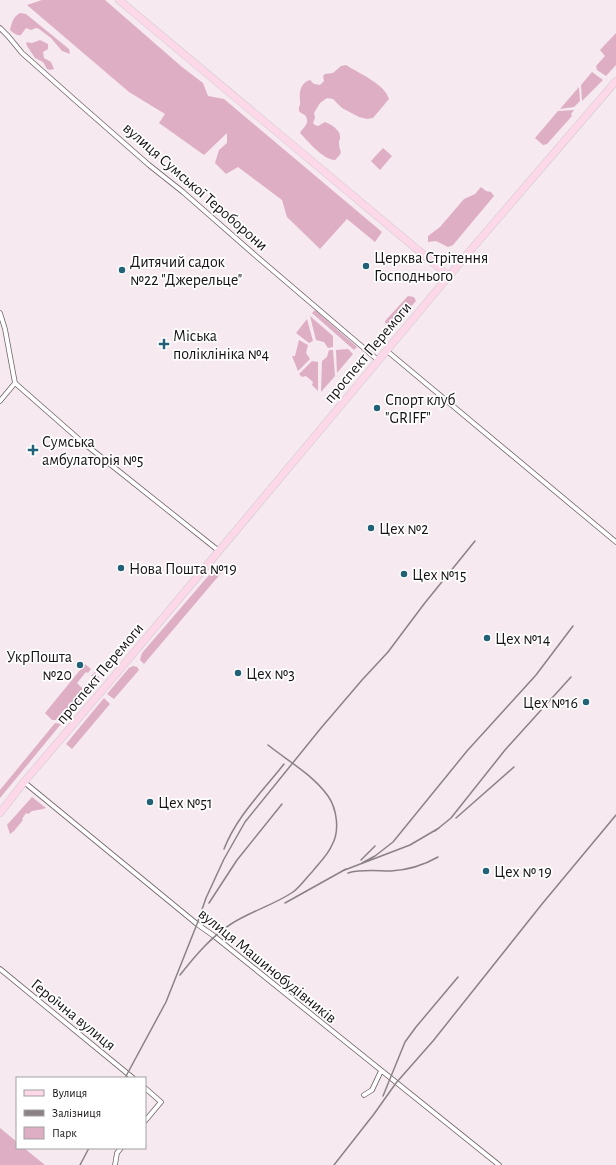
<svg xmlns="http://www.w3.org/2000/svg" width="616" height="1165" font-family="'Alegreya Sans',sans-serif">
<style>
.green{fill:#deaec5}
.lines{fill:none;stroke-linecap:round;stroke-linejoin:round}
.street-casing{stroke:#6f6469;stroke-width:5.5}
.primary-casing{stroke:#cccbcc;stroke-width:8}
.street{stroke:#fff;stroke-width:4}
.primary{stroke:#fcd8e9;stroke-width:7}
.rail{stroke:#8b8286;stroke-width:1.5}
.poi-dot{fill:#226277;stroke:#fff;stroke-width:1.5}
.labels{text-anchor:middle;stroke-width:3.5;stroke-linejoin:round;paint-order:stroke}
.street-label{font-size:16px;fill:#171315;stroke:#fff}
.poi-label{font-size:16px;fill:#171315;stroke:#fff;text-anchor:start}
</style>
<rect width="100%" height="100%" fill="#f6e9ef"/>
<!-- green -->
<path class="green" d="M42,0H105L182,67L203,83L208,96L224,99L382,232L375,242L347,219L320,249L287,217L282,200L238,167L226,174L215,163L219,150L227,143V133L204,155L159,123L165,114L129,92L27,5Z
M20,13L26,14L69,49L70,54L62,51L51,38L39,29L36,28L31,30L26,28L21,35C17,36 13,33 10,30C12,22 13,17 20,13Z
M616,33V65L606,76L597,70L596,66L605,56L600,50Z
M40,40L48,44V49L43,52L44,58L51,62L54,69L50,70L47,69L43,62L35,58L27,46L26,42L32,43Z
M346,65C358,73 385,84 389,99L373,118L367,119L359,117L342,108L333,99L327,98L320,103L314,113L315,118L313,123L315,125L318,126L325,122C331,124 341,131 340,137C340,143 339,138 339,143C339,153 345,150 335,160C322,159 309,142 300,133C302,129 308,125 307,120C307,114 302,115 299,111C298,108 301,104 300,101C299,93 300,83 310,80L314,84L320,85L324,81L323,76L325,74L333,73L341,66Z
M592,72L603,80L582,101L581,85Z
M579,87L580,101L574,107L560,109Z
M574,110L571,114L572,116L547,144L543,145L535,138L558,111Z
M383,148L392,156L380,170L371,161Z
M481,187L486,191L491,192L494,196L453,245L448,247L436,241L428,242V236L440,227L464,199L475,194Z
M408,296L414,297L416,301L377,344L374,343V340L386,326L385,321Z
M315,310L357,347L354,350L312,313Z
M310,316L333,336V347L328,348L324,342L316,340Z
M307,319L313,341L309,343L296,333Z
M299,340L308,345L306,353L310,359L298,371L292,356H295Z
M348,349L353,354L337,373L336,350Z
M329,350H333L335,376L321,392L322,361L327,357Z
M312,361L318,362V391L312,385L313,382L306,376L302,377L299,374Z
M216,567L222,572L144,664L140,660L142,653Z
M85,664L91,669L88,673L86,672L77,683L83,689L93,677L91,676L95,672L99,677L64,720H52L45,713Z
M133,666L137,667L139,670L114,699L107,694L129,668Z
M104,698L110,704L72,749L66,744Z
M55,723L61,724L0,798V790Z
M32,797L46,808L43,809L32,811L28,814L26,813L22,819L23,820L14,831L10,834L7,825Z
M0,1128L17,1142V1148H24L45,1165H0Z"/>
<g class="lines">
<!-- street casing -->
<g class="street-casing">
<path id="street" d="M0,28L8,36L22,53L76,101L149,165L183,192L256,256L379,361
M0,313L5,329L15,383L0,401
M387,351L616,542
M15,383L81,441L219,551
M24,782L197,924L214,936L499,1165
M0,969L133,1078
M145,1088L161,1102L145,1121
M364,1095L372,1090L381,1071
M115,1165L117,1153L121,1148"/>
</g>
<!-- primary casing -->
<g class="primary-casing">
<path id="primary" d="M119,0L449,276
M0,813L24,782L111,680L469,252L616,81"/>
</g>
<!-- street -->
<use href="#street" class="street"/>
<!-- primary -->
<use href="#primary" class="primary"/>
<!-- rail -->
<path class="rail" d="M456,818L514,767
M435,831L451,818L505,750L571,677
M224,849C237,816 262,792 284,764
M361,860L375,846
M362,863L375,856L393,842L467,751L536,675L573,626
M342,871L410,845L439,828
M348,873C362,869 377,871 391,871C408,870 424,865 438,857
M209,903L237,860L282,804
M285,903L346,869
M180,975C195,956 211,937 231,924C251,911 274,905 293,892C300,887 306,878 312,872C318,864 328,855 332,845C340,831 337,809 328,796C313,775 288,761 268,745
M125,1078L166,1002L197,924L206,898L224,859L245,822L321,728L362,680L388,652L424,604L475,541
M383,1096L405,1042L416,1027L458,977
M80,1165L89,1148
M334,1165L374,1114L396,1083L433,1041L542,904L616,815"/>
</g>
<!-- markers -->
<g class="poi-dot">
<circle cx="366" cy="266" r="4"/>
<circle cx="122" cy="270" r="4"/>
<path d="M162 338h4v4h4v4h-4v4h-4v-4h-4v-4h4z"/>
<circle cx="377" cy="408" r="4"/>
<path d="M31 444h4v4h4v4h-4v4h-4v-4h-4v-4h4z"/>
<circle cx="371" cy="528" r="4"/>
<circle cx="121" cy="568" r="4"/>
<circle cx="404" cy="574" r="4"/>
<circle cx="487" cy="638" r="4"/>
<circle cx="80" cy="665" r="4"/>
<circle cx="238" cy="673" r="4"/>
<circle cx="586" cy="702" r="4"/>
<circle cx="150" cy="802" r="4"/>
<circle cx="486" cy="871" r="4"/>
</g>
<g class="labels">
<!-- street labels -->
<g class="street-label">
<text transform="translate(196 186) rotate(41)" y="6">вулиця Сумської Тероборони</text>
<text transform="translate(367 352) rotate(-50)" y="6">проспект Перемоги</text>
<text transform="translate(99 673) rotate(-50)" y="6">проспект Перемоги</text>
<text transform="translate(268 965) rotate(39)" y="6">вулиця Машинобудівників</text>
<text transform="translate(74 1014) rotate(39)" y="6">Героїчна вулиця</text>
</g>
<!-- poi labels -->
<g class="poi-label">
<text x="374" y="263">Церква Стрітення<tspan x="374" dy="18">Господнього</tspan></text>
<text x="130" y="267">Дитячий садок<tspan x="130" dy="18">№22 "Джерельце"</tspan></text>
<text x="173" y="341">Міська<tspan x="173" dy="18">поліклініка №4</tspan></text>
<text x="385" y="405">Спорт клуб<tspan x="385" dy="18">"GRIFF"</tspan></text>
<text x="42" y="447">Сумська<tspan x="42" dy="18">амбулаторія №5</tspan></text>
<text x="379" y="534">Цех №2</text>
<text x="129" y="574">Нова Пошта №19</text>
<text x="412" y="580">Цех №15</text>
<text x="495" y="644">Цех №14</text>
<text x="72" y="662" text-anchor="end">УкрПошта<tspan x="72" dy="18">№20</tspan></text>
<text x="246" y="679">Цех №3</text>
<text x="578" y="708" text-anchor="end">Цех №16</text>
<text x="158" y="808">Цех №51</text>
<text x="494" y="877">Цех № 19</text>
</g>
</g>
<!-- legend -->
<rect x="16" y="1077" width="130" height="72" fill="#ffffff" stroke="#a2a1a1"/>
<rect x="24" y="1090" width="20" height="6" fill="#fcd8e9" stroke="#a2a1a1"/>
<text x="52" y="1097" font-size="12" fill="#171315">Вулиця</text>
<rect x="24" y="1110" width="20" height="6" fill="#8b8286" stroke="#a2a1a1"/>
<text x="52" y="1117" font-size="12" fill="#171315">Залізниця</text>
<rect x="24" y="1127" width="20" height="12" fill="#deaec5" stroke="#a2a1a1"/>
<text x="52" y="1137" font-size="12" fill="#171315">Парк</text>
</svg>
